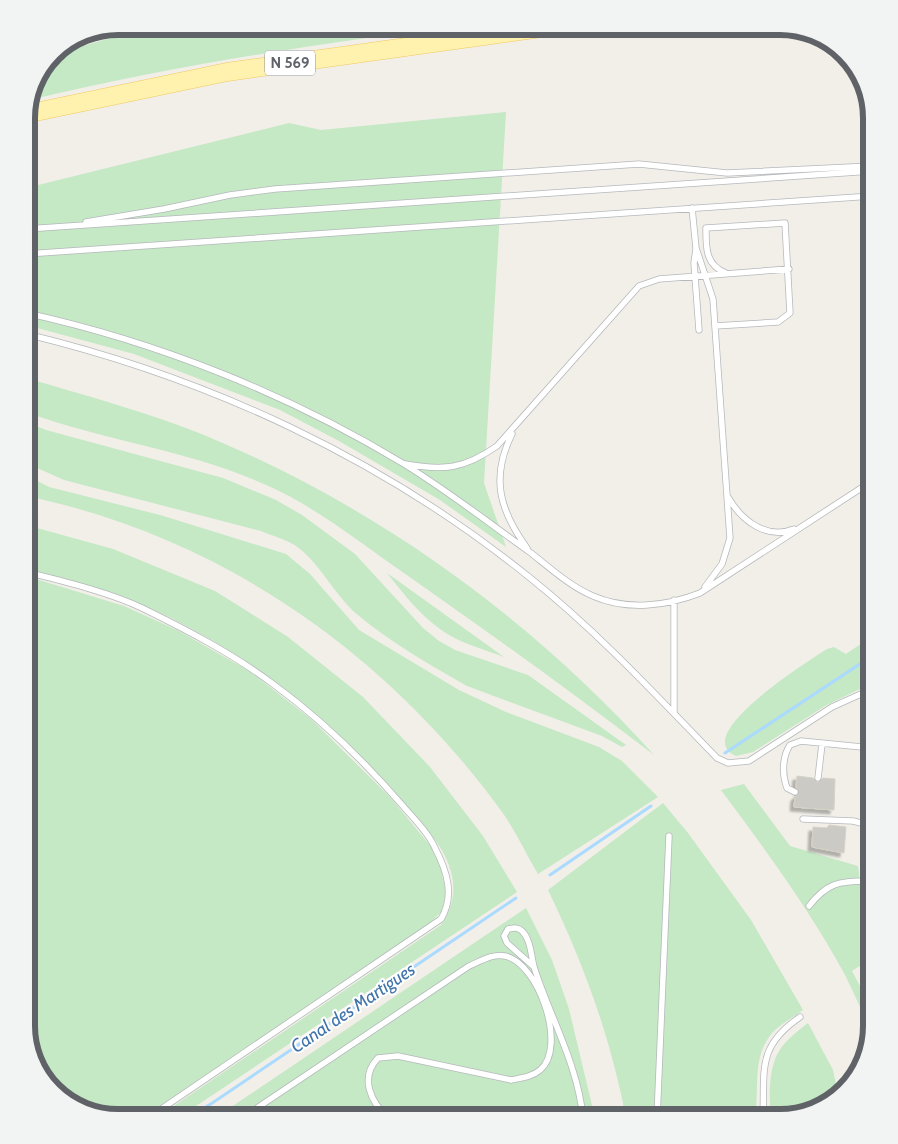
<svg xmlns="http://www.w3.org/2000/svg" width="898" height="1144" font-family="Cabin,sans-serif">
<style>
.green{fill:#c5e8c5}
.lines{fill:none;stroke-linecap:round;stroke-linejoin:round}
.stream{stroke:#aadaff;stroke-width:3}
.building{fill:#cccac5;stroke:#d6d1c6;filter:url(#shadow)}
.lane-casing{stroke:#b5b8bc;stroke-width:7}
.primary-casing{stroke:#f2c960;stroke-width:19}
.lane{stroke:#fff;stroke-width:5.5}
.primary{stroke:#fff2af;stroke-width:18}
.rail-casing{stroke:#b6b7b8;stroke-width:5}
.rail{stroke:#fff;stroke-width:3;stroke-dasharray:9;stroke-linecap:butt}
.labels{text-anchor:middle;stroke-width:4;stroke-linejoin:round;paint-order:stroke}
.shield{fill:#fff;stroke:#8f9295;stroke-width:1}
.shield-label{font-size:15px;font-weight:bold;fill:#5f6368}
.water-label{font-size:18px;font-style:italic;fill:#4174aa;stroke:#fff}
.rim{fill:none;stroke:#5f6368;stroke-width:6}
</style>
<defs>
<filter id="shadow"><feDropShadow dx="-4" dy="4" stdDeviation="1" flood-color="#0004"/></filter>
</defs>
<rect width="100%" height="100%" fill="#f1efe8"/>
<!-- green -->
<path class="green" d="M153,26H458C314,44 171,66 30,100L36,77L54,54Z
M506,112L484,483L506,547L440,500L339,441L280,410L134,354L26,325V188L289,123L321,130Z
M26,378C84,395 143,411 199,433C373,504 529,616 654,755C572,692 488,632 404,573C359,542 315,506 264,484C189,450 104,441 26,412Z
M26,422L46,430L223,478L276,500L302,515L355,554L423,628L439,641L455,650L528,675L626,745L622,747L602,736L467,686C430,665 390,642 358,615C334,595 321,564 296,546C286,539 272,536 261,531L64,480L26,463Z
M26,475L49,487L160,515L286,554L310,574L359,630L459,690L506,712L599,747L622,761L658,797L538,874C526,854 516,831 502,812C387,653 220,536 26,496Z
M26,525L113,549L215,591L288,637L363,697L430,767L483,836L517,892L178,1118H156L441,925C451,911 456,894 452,876C447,849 425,827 407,807C341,730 264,665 173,619C126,596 77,582 26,569Z
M387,573L504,657C483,649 459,643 440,629C419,614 403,593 387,573Z
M26,576L124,606L179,631L249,671L311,719L390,797L433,849L440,865L446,892L442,911L430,923L142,1118C104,1118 66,1110 42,1078C35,1068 30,1039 26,1026Z
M872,617V683L825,706L753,752L736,756C688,736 810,660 827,649L834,647L846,654L871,637L869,629Z
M744,784L790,846L858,866L861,890L872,922V958L852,971L870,1005L872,1004L871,1031C862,1012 854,993 845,975C810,910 765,849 721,790Z
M663,803L688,833L751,920L803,1010C794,1017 782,1023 774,1031C751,1055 760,1087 755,1118H626C611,1038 583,962 548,890Z
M526,908L552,960L569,1009L595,1118H215Z
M808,1023L833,1070L838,1094C826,1108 788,1118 770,1118C771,1107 769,1097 770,1087C772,1053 782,1043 808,1023Z"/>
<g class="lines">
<!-- stream -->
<path class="stream" d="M725,753L872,656
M550,875L651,806
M190,1118L516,898
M206,1118L207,1106"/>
</g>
<!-- building -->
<path class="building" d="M797,776L813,778L818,783L823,778L835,779L834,810L794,807L795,797L800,792L796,787Z
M829,825L846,827L844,853L812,847L813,827L827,828Z"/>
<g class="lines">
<!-- lane casing -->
<g class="lane-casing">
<path id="lane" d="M692,208L696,248L713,299L730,538L722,564L705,587
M86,222L164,209L230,195L275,189L639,164L727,173L872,166
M26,229L872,171
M696,249L694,263L699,330
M26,254L872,196
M26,313C158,342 288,394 404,464C448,491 489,523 531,553C550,568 571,587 593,596C627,611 667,606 700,593L872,481
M715,326L778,322L790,313L785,223L706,228C706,247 705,265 726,273
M26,334C209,378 383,459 529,577C598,632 656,695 717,758L728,763L749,761L832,707L872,689
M512,434C490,478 500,511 527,548
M405,464C444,471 464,469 497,446L639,286L659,279L789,269
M728,497C741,520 766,540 794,529
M26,572C62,581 109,592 142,608C187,630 233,654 273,684C321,719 364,761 403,806C414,819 428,832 435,848C447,871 455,896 441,919L148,1118
M867,691L872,699
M674,711V600
M818,778L822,744
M795,792L787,788C782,775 782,757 790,745L801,741L872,748
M803,819L853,821L869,825
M872,895L865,873L872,797
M809,906C827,883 839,881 867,881
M534,967L507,943L504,936L508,929C514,928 518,927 522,931C531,940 531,956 534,967C550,1017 578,1065 583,1118
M865,986L872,982
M242,1118L469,966C479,962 493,953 505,956C538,962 568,1047 540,1070C532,1077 521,1078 511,1080L398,1056L378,1058C359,1078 371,1102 388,1118
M657,1118L669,836
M763,1118C765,1071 756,1047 800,1017"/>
</g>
<!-- primary casing -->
<g class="primary-casing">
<path id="primary" d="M26,114L227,72L556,26"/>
</g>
<!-- lane -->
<use href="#lane" class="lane"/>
<!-- primary -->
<use href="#primary" class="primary"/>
<!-- rail casing -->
<g class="rail-casing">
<path id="rail" d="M103,32L124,26"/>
</g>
<!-- rail -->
<use href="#rail" class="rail"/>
</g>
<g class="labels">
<!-- shield labels -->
<rect class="shield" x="265" y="50.5" width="50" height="25" rx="4"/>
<g class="shield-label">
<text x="290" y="68">N 569</text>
</g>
<!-- water labels -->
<g class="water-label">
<text transform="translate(353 1008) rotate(-34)" y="6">Canal des Martigues</text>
</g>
</g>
<!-- crop -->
<path d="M0 0H898V1144H0ZM118 35H780A83 83 0 0 1 863 118V1026A83 83 0 0 1 780 1109H118A83 83 0 0 1 35 1026V118A83 83 0 0 1 118 35Z" fill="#f2f3f3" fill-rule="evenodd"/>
<path class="rim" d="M118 35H780A83 83 0 0 1 863 118V1026A83 83 0 0 1 780 1109H118A83 83 0 0 1 35 1026V118A83 83 0 0 1 118 35Z"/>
</svg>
